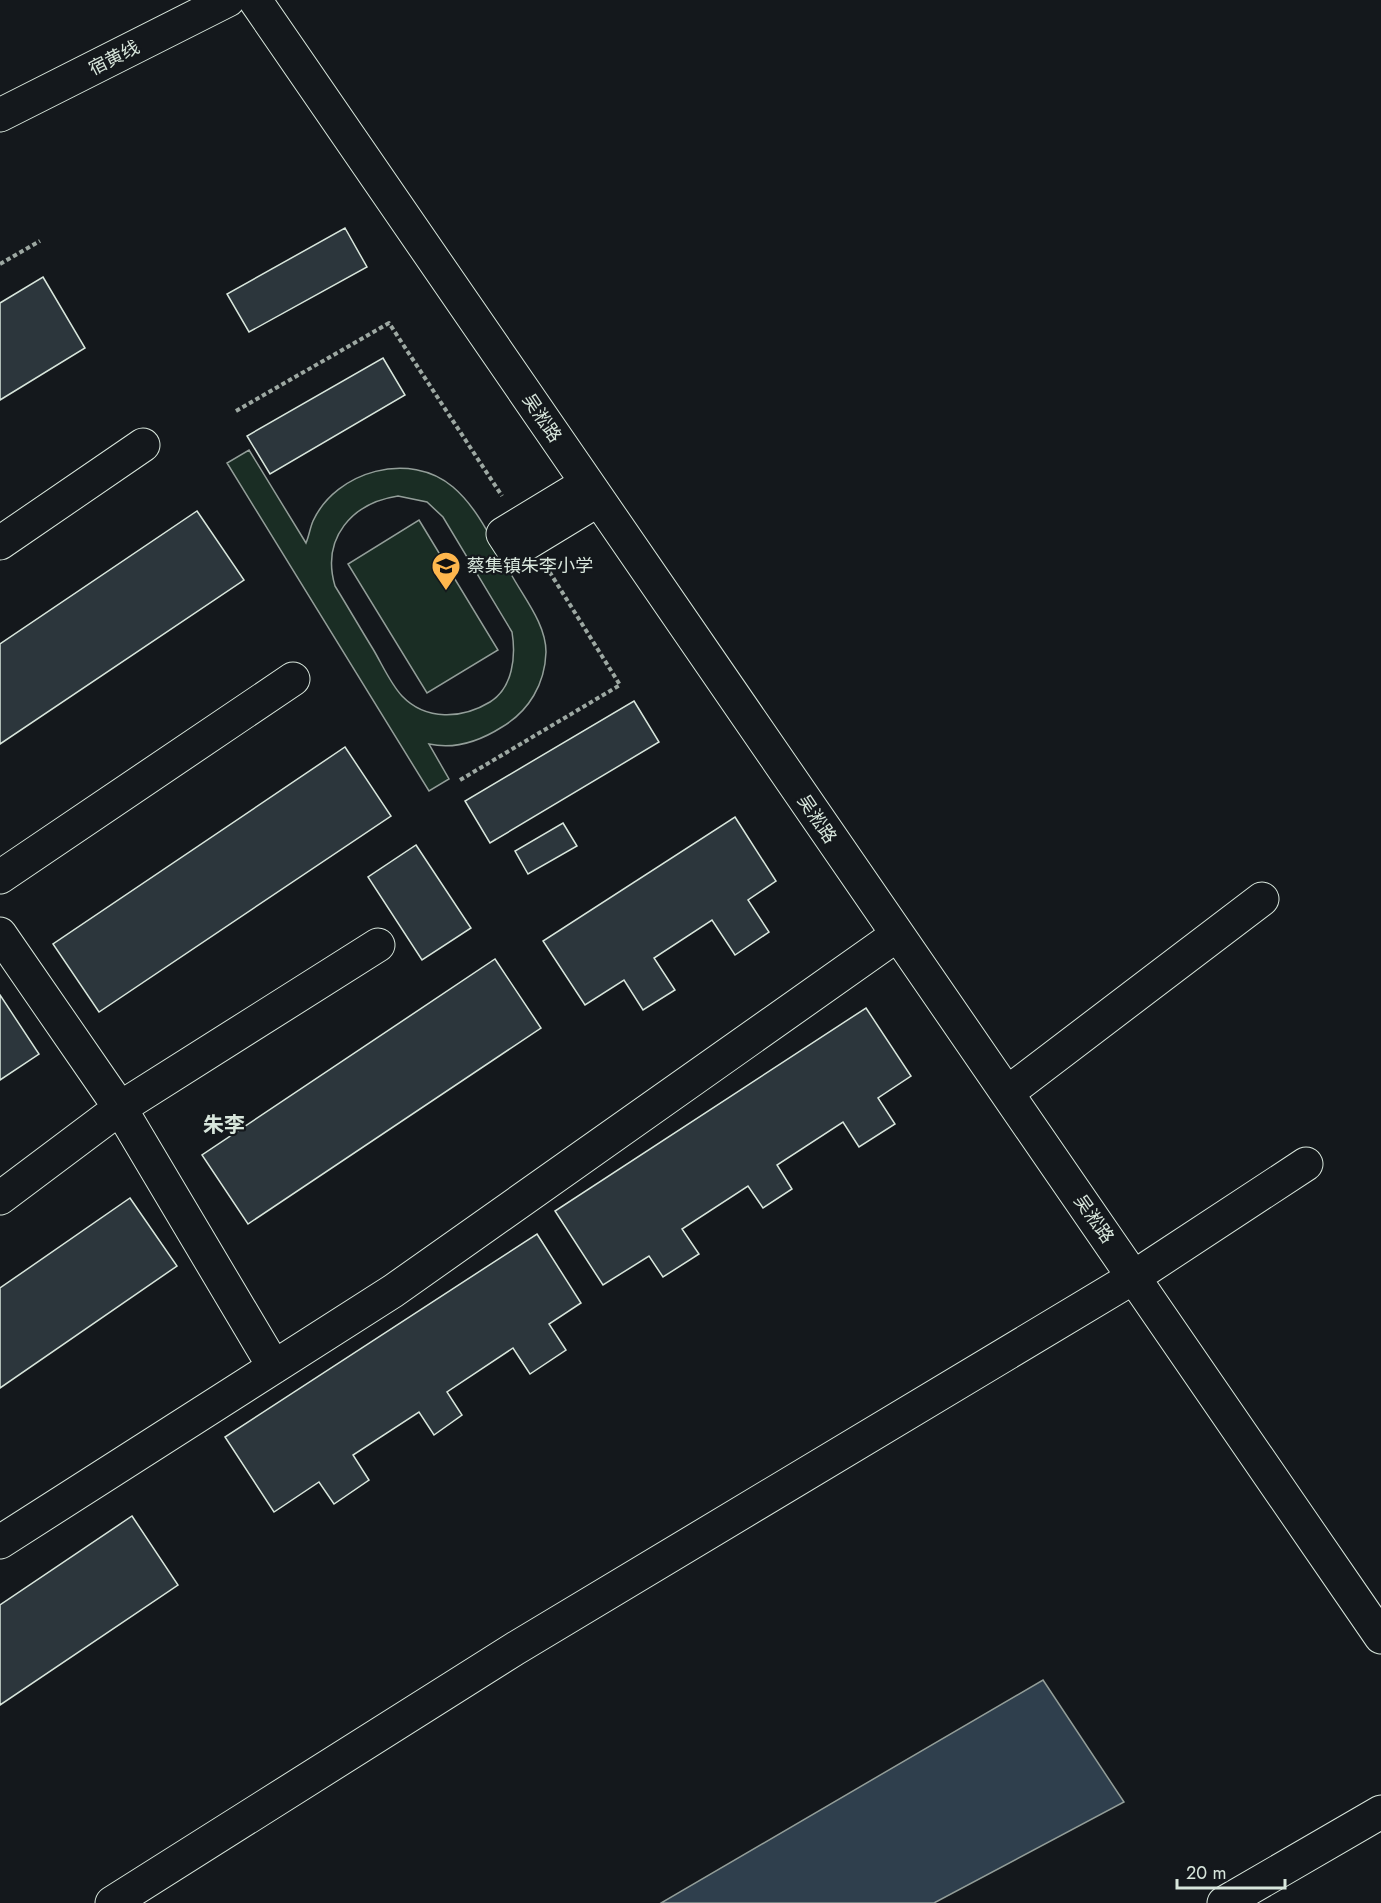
<svg xmlns="http://www.w3.org/2000/svg" width="1381" height="1903" font-family="Jost,'Noto Sans SC',sans-serif">
<style>
.green{fill:#1a2d24;stroke:#939e99;stroke-width:1.5;fill-rule:evenodd}
.water{fill:#2f3f4d;stroke:#939e99;stroke-width:1.5}
.building{fill:#2c363c;stroke:#d8e6dc;stroke-width:1.5}
.lines{fill:none;stroke-linecap:round;stroke-linejoin:round}
.minor-casing{stroke:#d8e6dc;stroke-width:35}
.major-casing{stroke:#d8e6dc;stroke-width:35}
.path{stroke:#9da8a2;stroke-width:4;stroke-dasharray:4.5 3;stroke-linecap:butt}
.minor{stroke:#14181c;stroke-width:33}
.major{stroke:#14181c;stroke-width:33}
.labels{text-anchor:middle;stroke-width:4.5;stroke-linejoin:round;paint-order:stroke}
.street-label{font-size:18px;fill:#d8e6dc;stroke:#14181c}
.poi-label{font-size:18px;fill:#d8e6dc;stroke:#14181c;text-anchor:start}
.quarter-label{font-size:21px;font-weight:bold;fill:#d8e6dc;stroke:#14181c}
</style>
<rect width="100%" height="100%" fill="#14181c"/>
<!-- green -->
<path class="green" d="M249,450L306,543C309,536 310,528 313,521C336,471 410,450 453,487C479,509 494,545 511,574C524,598 546,624 546,652C545,684 529,711 502,727C480,741 456,750 429,744L449,779L429,791L227,463ZM398,496L427,502L443,517L512,632C516,656 513,688 490,702C462,719 426,721 402,696C390,683 382,664 373,649C360,628 348,607 335,586C321,538 352,503 398,496Z
M419,520L498,650L427,693L348,564Z"/>
<!-- water -->
<path class="water" d="M1043,1680L1124,1802L934,1903H661Z"/>
<!-- building -->
<path class="building" d="M345,228L367,267L249,332L227,294Z
M43,277L85,348L0,400V303Z
M383,358L405,395L270,474L247,436Z
M197,511L244,580L0,744V644Z
M634,701L659,742L490,843L465,801Z
M345,747L391,816L99,1012L53,944Z
M735,817L776,881L748,900L769,932L735,955L712,920L654,958L675,990L643,1010L624,980L585,1005L543,941Z
M563,823L577,846L528,874L515,851Z
M416,845L471,928L422,960L368,877Z
M495,959L541,1028L248,1224L202,1155Z
M0,995L39,1054L0,1080Z
M866,1008L911,1076L878,1098L895,1124L859,1147L843,1122L777,1165L792,1189L763,1208L748,1186L682,1229L699,1254L663,1277L649,1256L603,1285L555,1211Z
M130,1198L177,1266L0,1388V1288Z
M537,1234L581,1303L549,1324L566,1350L530,1374L513,1348L447,1392L462,1415L434,1435L419,1412L353,1455L369,1480L334,1504L319,1482L274,1512L225,1437Z
M132,1516L178,1585L0,1705V1605Z"/>
<g class="lines">
<!-- minor casing -->
<g class="minor-casing">
<path id="minor" d="M255,0L1381,1637
M587,483L503,534L514,551L598,500
M0,543L143,445
M0,877L293,679
M0,934L120,1108L274,1367
M1007,1093L1262,899
M0,1198L120,1108L378,945
M0,1542L393,1291L897,935
M112,1903L516,1648L1134,1277L1306,1164
M1224,1903L1381,1812"/>
</g>
<!-- major casing -->
<g class="major-casing">
<path id="major" d="M0,115L228,0"/>
</g>
<!-- path -->
<path class="path" d="M0,264L40,241
M236,411L389,323L502,496
M460,780L620,685L549,571"/>
<!-- minor -->
<use href="#minor" class="minor"/>
<!-- major -->
<use href="#major" class="major"/>
</g>
<!-- icons -->
<defs>
<g id="school-pin" transform="scale(1.5)"><path d="M0 17L-7.5 6A9.5 9.5 0 1 1 7.5 6Z" fill="#ffb74d" stroke="#14181c"/><path d="M0-5L7-2L0 1L-7-2ZM-4 1L0 2.5L4 1V4Q0 6-4 4Z" fill="#111"/></g>
</defs>
<g fill-rule="evenodd">
<use href="#school-pin" x="446" y="566"/>
</g>
<g class="labels">
<!-- street labels -->
<g class="street-label">
<text transform="translate(114 58) rotate(-27)" y="6">宿黄线</text>
<text transform="translate(542 418) rotate(56)" y="6">吴淞路</text>
<text transform="translate(817 819) rotate(56)" y="6">吴淞路</text>
<text transform="translate(1094 1219) rotate(55)" y="6">吴淞路</text>
</g>
<!-- poi labels -->
<g class="poi-label">
<text x="467" y="572">蔡集镇朱李小学</text>
</g>
<!-- quarter labels -->
<g class="quarter-label">
<text x="224" y="1132">朱李</text>
</g>
</g>
<!-- scale -->
<path d="M1177 1879v9h108v-9" fill="none" stroke="#d8e6dc" stroke-width="3"/>
<text x="1186" y="1879" font-size="18" fill="#d8e6dc" stroke="#14181c" stroke-width="4.5" paint-order="stroke">20 m</text>
</svg>
